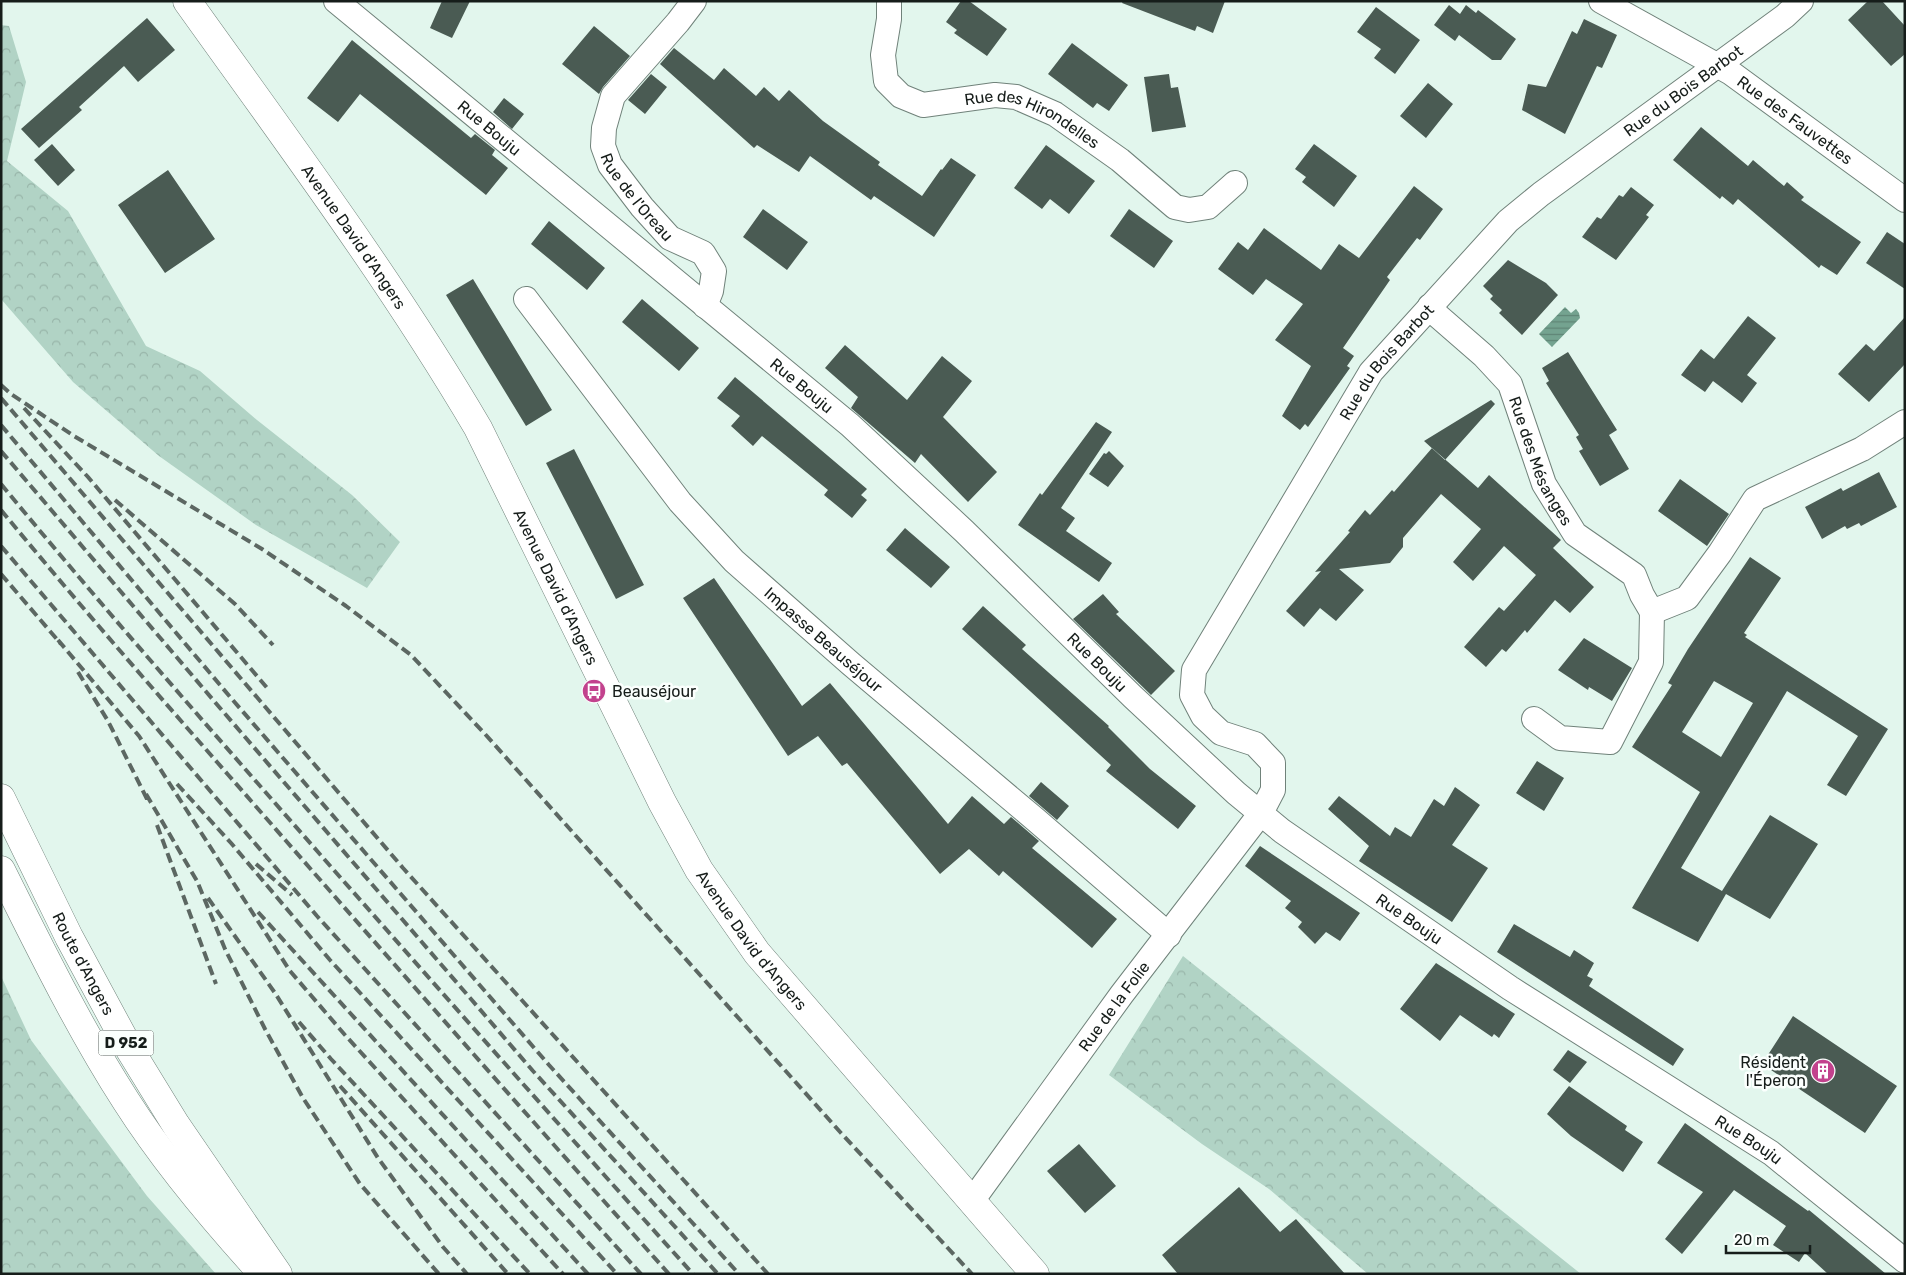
<svg xmlns="http://www.w3.org/2000/svg" width="1906" height="1275" font-family="Rubik,sans-serif">
<style>
.forest{fill:url(#forest-crowns)}
.water{fill:url(#water-rules)}
.building{fill:#4a5b53;fill-rule:evenodd}
.lines{fill:none;stroke-linecap:round;stroke-linejoin:round}
.street-casing{stroke:#70827a;stroke-width:26}
.secondary-casing{stroke:#70827a;stroke-width:29}
.primary-casing{stroke:#70827a;stroke-width:29}
.street{stroke:#fff;stroke-width:24}
.secondary{stroke:#fff;stroke-width:28}
.primary{stroke:#fff;stroke-width:28}
.rail{stroke:#5c6762;stroke-width:4;stroke-dasharray:10 5;stroke-linecap:butt}
.labels{text-anchor:middle;stroke-width:5;stroke-linejoin:round;paint-order:stroke}
.shield{fill:#fbfffd;stroke:#5b615e;stroke-width:1}
.shield-label{font-size:15px;font-weight:bold;fill:#161d1a}
.street-label{font-size:16px;fill:#161d1a;stroke:#fbfffd}
.poi-label{font-size:16px;fill:#161d1a;stroke:#fbfffd;text-anchor:start}
</style>
<defs>
<pattern id="forest-crowns" width="20" height="18" patternUnits="userSpaceOnUse" patternTransform="scale(1.25)"><rect width="20" height="18" fill="#b1d3c5"/><path d="M2 6a3 3 0 1 1 6 0M12 15a3 3 0 1 1 6 0" fill="none" stroke="#98b5a9"/></pattern>
<pattern id="water-rules" width="6" height="5" patternUnits="userSpaceOnUse" patternTransform="scale(1.25)"><rect width="6" height="5" fill="#74a390"/><path d="M0 2.5h6" fill="none" stroke="#5e8475"/></pattern>
</defs>
<rect width="100%" height="100%" fill="#e2f6ed"/>
<!-- forest -->
<path class="forest" d="M1,25L9,26L26,82L7,161L68,211L146,346L200,371L257,420L352,495L400,542L367,588L256,525L159,456L73,382L1,299Z
M1183,956L1581,1274H1368L1269,1189L1202,1144L1109,1075Z
M1,976L31,1040L147,1196L216,1274H1Z"/>
<!-- water -->
<path class="water" d="M1565,307L1571,313L1576,309L1579,313L1580,318L1552,347L1539,334Z"/>
<!-- building -->
<path class="building" d="M442,1H470L452,38L430,28Z
M961,1H969L1007,29L987,56L954,33L957,30L946,22Z
M1123,1H1225L1213,33L1197,26L1195,31L1122,3Z
M1868,1H1882L1905,26V54L1891,66L1848,20Z
M1449,5L1460,14L1466,5L1476,13L1478,10L1516,39L1501,60H1492L1459,35L1455,41L1434,25Z
M1376,7L1420,40L1395,74L1374,58L1381,49L1357,32Z
M147,18L175,50L138,82L124,66L79,107L82,110L39,148L21,129Z
M1584,19L1617,35L1602,68L1597,66L1565,134L1522,110L1528,84L1546,87L1572,31L1577,34Z
M594,26L630,56L603,87L599,94L562,64Z
M352,40L471,138L475,134L495,150L492,155L508,168L486,195L360,94L338,122L307,98Z
M1072,43L1128,85L1109,111L1097,103L1093,108L1048,74Z
M674,48L714,80L724,68L756,96L764,87L779,101L789,90L823,121L880,162L878,165L922,196L941,169L942,170L951,158L976,175L934,237L874,196L871,200L810,156L799,172L757,145L754,148L660,64Z
M651,74L667,87L645,114L628,100Z
M1169,74L1171,88L1178,87L1186,127L1152,132L1144,77Z
M1428,83L1453,104L1426,138L1400,116Z
M504,98L524,114L512,129L493,112Z
M1701,127L1748,166L1753,160L1784,186L1787,182L1804,197L1801,200L1861,242L1837,275L1821,265L1819,268L1738,199L1733,205L1722,196L1720,199L1673,160Z
M52,144L75,170L58,186L34,160Z
M1314,144L1357,176L1334,207L1302,182L1306,177L1295,169Z
M1046,145L1095,181L1069,214L1050,199L1042,209L1014,188Z
M168,170L215,239L165,273L118,205Z
M1414,186L1443,209L1420,240L1417,238L1387,277L1390,280L1343,348L1354,356L1347,366L1350,368L1308,427L1305,424L1300,430L1282,416L1311,366L1275,340L1303,304L1266,279L1253,295L1218,269L1238,242L1248,250L1264,228L1321,270L1339,244L1359,258Z
M1631,187L1654,205L1646,215L1649,217L1616,260L1582,237L1597,217L1601,219L1619,195L1623,197Z
M763,209L808,242L787,270L743,237Z
M1129,209L1173,241L1154,268L1110,236Z
M549,221L605,268L587,290L531,244Z
M1887,232L1905,244V289L1866,263Z
M1508,260L1546,283L1558,295L1522,335L1499,313L1502,310L1490,299L1493,296L1483,286Z
M473,279L552,410L526,426L446,295Z
M642,299L699,348L679,371L622,322Z
M1748,316L1776,338L1747,375L1757,383L1742,403L1713,381L1705,392L1681,375L1701,349L1714,359Z
M1905,317V364L1869,402L1838,374L1866,344L1874,351Z
M845,345L907,400L942,356L972,381L943,417L997,472L968,502L921,454L915,463L851,408L858,397L825,368Z
M1568,352L1617,430L1609,435L1629,469L1600,486L1579,451L1583,449L1576,437L1579,435L1546,383L1549,381L1542,368Z
M735,377L867,489L861,495L867,500L852,518L824,495L828,490L762,436L753,446L731,426L740,416L717,398Z
M1491,400L1495,404L1445,460L1424,441Z
M1096,422L1112,432L1061,508L1075,518L1066,531L1112,563L1099,582L1018,525L1040,493L1042,495Z
M1432,448L1478,488L1489,475L1561,540L1553,548L1594,587L1570,613L1555,600L1527,633L1525,630L1506,652L1502,649L1486,667L1464,647L1499,607L1504,611L1536,575L1504,546L1473,581L1453,562L1481,529L1441,494L1403,538V547L1390,563L1339,569L1364,590L1336,621L1320,608L1304,627L1286,611L1321,571L1315,572L1350,532L1348,531L1365,510L1370,515L1392,490L1394,492Z
M574,449L644,585L616,599L546,463Z
M1109,451L1124,466L1108,487L1089,474L1104,453L1106,454Z
M1879,472L1897,507L1861,526L1859,523L1847,529L1845,526L1822,539L1805,507L1841,488L1843,491Z
M1680,479L1729,514L1707,546L1658,511Z
M905,528L950,567L931,588L886,550Z
M1750,557L1781,578L1744,633L1747,635L1745,637L1888,729L1846,796L1827,785L1858,736L1787,691L1681,868L1722,891L1770,815L1818,844L1770,919L1726,894L1698,942L1632,908L1700,792L1632,747L1672,685L1668,683L1688,649ZM1714,681L1753,703L1721,757L1682,732Z
M714,578L802,706L830,683L948,824L972,796L1004,824L1011,817L1039,841L1032,848L1117,919L1092,948L1003,871L999,876L969,849L940,874L847,763L842,766L818,736L788,756L683,598Z
M1103,594L1119,612L1116,614L1175,671L1151,695L1073,619Z
M983,606L1026,645L1022,649L1109,726L1108,727L1150,769L1196,806L1178,829L1106,771L1111,765L962,629Z
M1584,638L1632,668L1612,701L1589,687L1588,690L1558,670Z
M1537,761L1564,778L1544,811L1516,793Z
M1041,782L1069,806L1057,820L1029,796Z
M1455,787L1480,805L1452,845L1488,868L1452,922L1359,861L1369,846L1328,809L1339,796L1390,836L1395,827L1411,837L1434,799L1444,806Z
M1260,846L1360,913L1340,941L1326,932L1315,944L1298,927L1302,922L1285,908L1291,901L1245,866Z
M1514,924L1570,957L1574,950L1594,963L1587,976L1593,979L1589,986L1684,1049L1673,1066L1497,952Z
M1436,963L1515,1014L1499,1038L1494,1034L1492,1037L1460,1015L1440,1041L1400,1009Z
M1793,1016L1897,1086L1865,1133L1762,1064Z
M1568,1050L1587,1062L1570,1083L1553,1070Z
M1569,1086L1627,1126L1625,1130L1643,1142L1623,1172L1571,1136L1547,1114Z
M1685,1123L1808,1211L1809,1210L1886,1274H1828L1805,1253L1799,1262L1773,1245L1786,1226L1734,1190L1682,1254L1665,1239L1703,1192L1657,1163Z
M1079,1144L1116,1186L1085,1213L1047,1171Z
M1239,1187L1280,1232L1296,1219L1345,1274H1178L1162,1255Z"/>
<g class="lines">
<!-- street casing -->
<g class="street-casing">
<g id="street">
<path id="s1" d="M336,1L850,425L964,531L1133,697L1236,793L1282,831L1510,988L1771,1153L1905,1261"/>
<path id="s2" d="M694,1L678,22L613,96L604,128L603,146L610,165L642,207L670,238L703,253L714,271L711,291L705,306"/>
<path id="s3" d="M889,1V19L883,55L886,81L901,96L923,105L995,95L1016,97L1055,114L1120,160L1175,207L1189,210L1208,207L1235,183"/>
<path id="s4" d="M1601,1L1731,73L1905,200"/>
<path id="s5" d="M526,299L680,502L734,561L851,664L1036,820L1169,935"/>
<path id="s6" d="M1430,306L1438,316L1484,356L1510,384L1544,484L1575,534L1634,575L1642,595L1652,612L1687,598L1720,553L1755,499L1862,449L1905,422"/>
<path d="M1534,719L1560,738L1610,742L1651,662L1652,612"/>
<path id="s7" d="M972,1201L1122,994L1261,813L1273,790V763L1255,744L1221,733L1203,716L1192,695L1194,670L1371,372L1508,221L1541,194L1785,16L1801,1"/>
</g>
</g>
<!-- secondary casing -->
<g class="secondary-casing">
<g id="secondary">
<path id="s8" d="M187,1C287,141 391,280 478,428L662,802L699,870L757,953L1035,1274"/>
</g>
</g>
<!-- primary casing -->
<g class="primary-casing">
<g id="primary">
<path id="s9" d="M1,798L69,937L130,1050L176,1125L278,1274"/>
<path d="M1,870C40,948 79,1028 126,1101C163,1159 207,1212 253,1263"/>
</g>
</g>
<!-- street -->
<use href="#street" class="street"/>
<!-- secondary -->
<use href="#secondary" class="secondary"/>
<!-- primary -->
<use href="#primary" class="primary"/>
<!-- rail -->
<path class="rail" d="M1,385L11,394L74,436L262,549L346,606L411,655L485,734L841,1133L972,1274
M1,398L403,868L768,1274
M24,408L88,477L268,689
M1,425L231,698L549,1065L739,1274
M1,451L220,708L533,1071L718,1274
M1,484C104,609 211,730 318,852C442,993 567,1134 693,1274
M115,500L235,604L273,645
M1,510C94,623 191,732 287,842C414,987 541,1131 669,1274
M1,546L317,916L641,1274
M1,574L61,644
M58,640L139,736L290,971L345,1035L563,1274
M78,672L108,721L147,799
M177,784L231,843L330,960L617,1274
M146,794L197,881L225,949L265,1029L303,1098L360,1184L439,1274
M157,825L216,984
M256,864L292,895
M208,898L275,993L378,1158L443,1247L467,1274
M258,912L588,1274
M299,1022L331,1059L530,1274
M340,1086L508,1274"/>
</g>
<!-- icons -->
<defs>
<g id="bus-disc" transform="scale(1.25)"><circle r="9.5" fill="#c2428d" stroke="#fbfffd"/><path d="M-5-6H5V4H4V6H2V4H-2V6H-4V4H-5ZM-3.5-4V0h7V-4ZM-3.5 1.2v1.5H-2V1.2ZM2 1.2v1.5H3.5V1.2Z" fill="#fff"/></g>
<g id="building-disc" transform="scale(1.25)"><circle r="9.5" fill="#c2428d" stroke="#fbfffd"/><path d="M-4-6H4V6H1V3H-1V6H-4ZM-2.5-4.3h1.7v1.8h-1.7ZM.8-4.3h1.7v1.8H.8ZM-2.5-1h1.7V.8h-1.7ZM.8-1h1.7V.8H.8Z" fill="#fff"/></g>
</defs>
<g fill-rule="evenodd">
<use href="#bus-disc" x="594" y="691"/>
<use href="#building-disc" x="1823" y="1071"/>
</g>
<g class="labels">
<!-- shield labels -->
<rect class="shield" x="98.5" y="1030.5" width="55" height="25" rx="4"/>
<g class="shield-label">
<text x="126" y="1048">D 952</text>
</g>
<!-- street labels -->
<g class="street-label">
<text dy="6" stroke="none"><textPath href="#s7" startOffset="1441">Rue du Bois Barbot</textPath></text>
<text dy="6" stroke="none"><textPath href="#s4" startOffset="228">Rue des Fauvettes</textPath></text>
<text dy="6" stroke="none"><textPath href="#s3" startOffset="241">Rue des Hirondelles</textPath></text>
<text dy="6" stroke="none"><textPath href="#s1" startOffset="199">Rue Bouju</textPath></text>
<text dy="6" stroke="none"><textPath href="#s2" startOffset="238">Rue de l'Oreau</textPath></text>
<text dy="6" stroke="none"><textPath href="#s8" startOffset="289">Avenue David d'Angers</textPath></text>
<text dy="6" stroke="none"><textPath href="#s7" startOffset="1036">Rue du Bois Barbot</textPath></text>
<text dy="6" stroke="none"><textPath href="#s1" startOffset="604">Rue Bouju</textPath></text>
<text dy="6" stroke="none"><textPath href="#s6" startOffset="195">Rue des Mésanges</textPath></text>
<text dy="6" stroke="none"><textPath href="#s8" startOffset="694">Avenue David d'Angers</textPath></text>
<text dy="6" stroke="none"><textPath href="#s5" startOffset="454">Impasse Beauséjour</textPath></text>
<text dy="6" stroke="none"><textPath href="#s1" startOffset="1009">Rue Bouju</textPath></text>
<text dy="6" stroke="none"><textPath href="#s1" startOffset="1414">Rue Bouju</textPath></text>
<text dy="6" stroke="none"><textPath href="#s8" startOffset="1099">Avenue David d'Angers</textPath></text>
<text dy="6" stroke="none"><textPath href="#s9" startOffset="185">Route d'Angers</textPath></text>
<text dy="6" stroke="none"><textPath href="#s7" startOffset="241">Rue de la Folie</textPath></text>
<text dy="6" stroke="none"><textPath href="#s1" startOffset="1819">Rue Bouju</textPath></text>
</g>
<!-- poi labels -->
<g class="poi-label">
<text x="612" y="697">Beauséjour</text>
<text x="1806" y="1068" text-anchor="end">Résident<tspan x="1806" dy="18">l'Éperon</tspan></text>
</g>
</g>
<!-- border -->
<rect width="1906" height="1275" fill="none" stroke="#161d1a" stroke-width="5"/>
<!-- scale -->
<path d="M1726 1245v8h84v-8" fill="none" stroke="#161d1a" stroke-width="2.5"/>
<text x="1734" y="1245" font-size="15" fill="#161d1a" stroke="#fbfffd" stroke-width="4" paint-order="stroke">20 m</text>
</svg>
